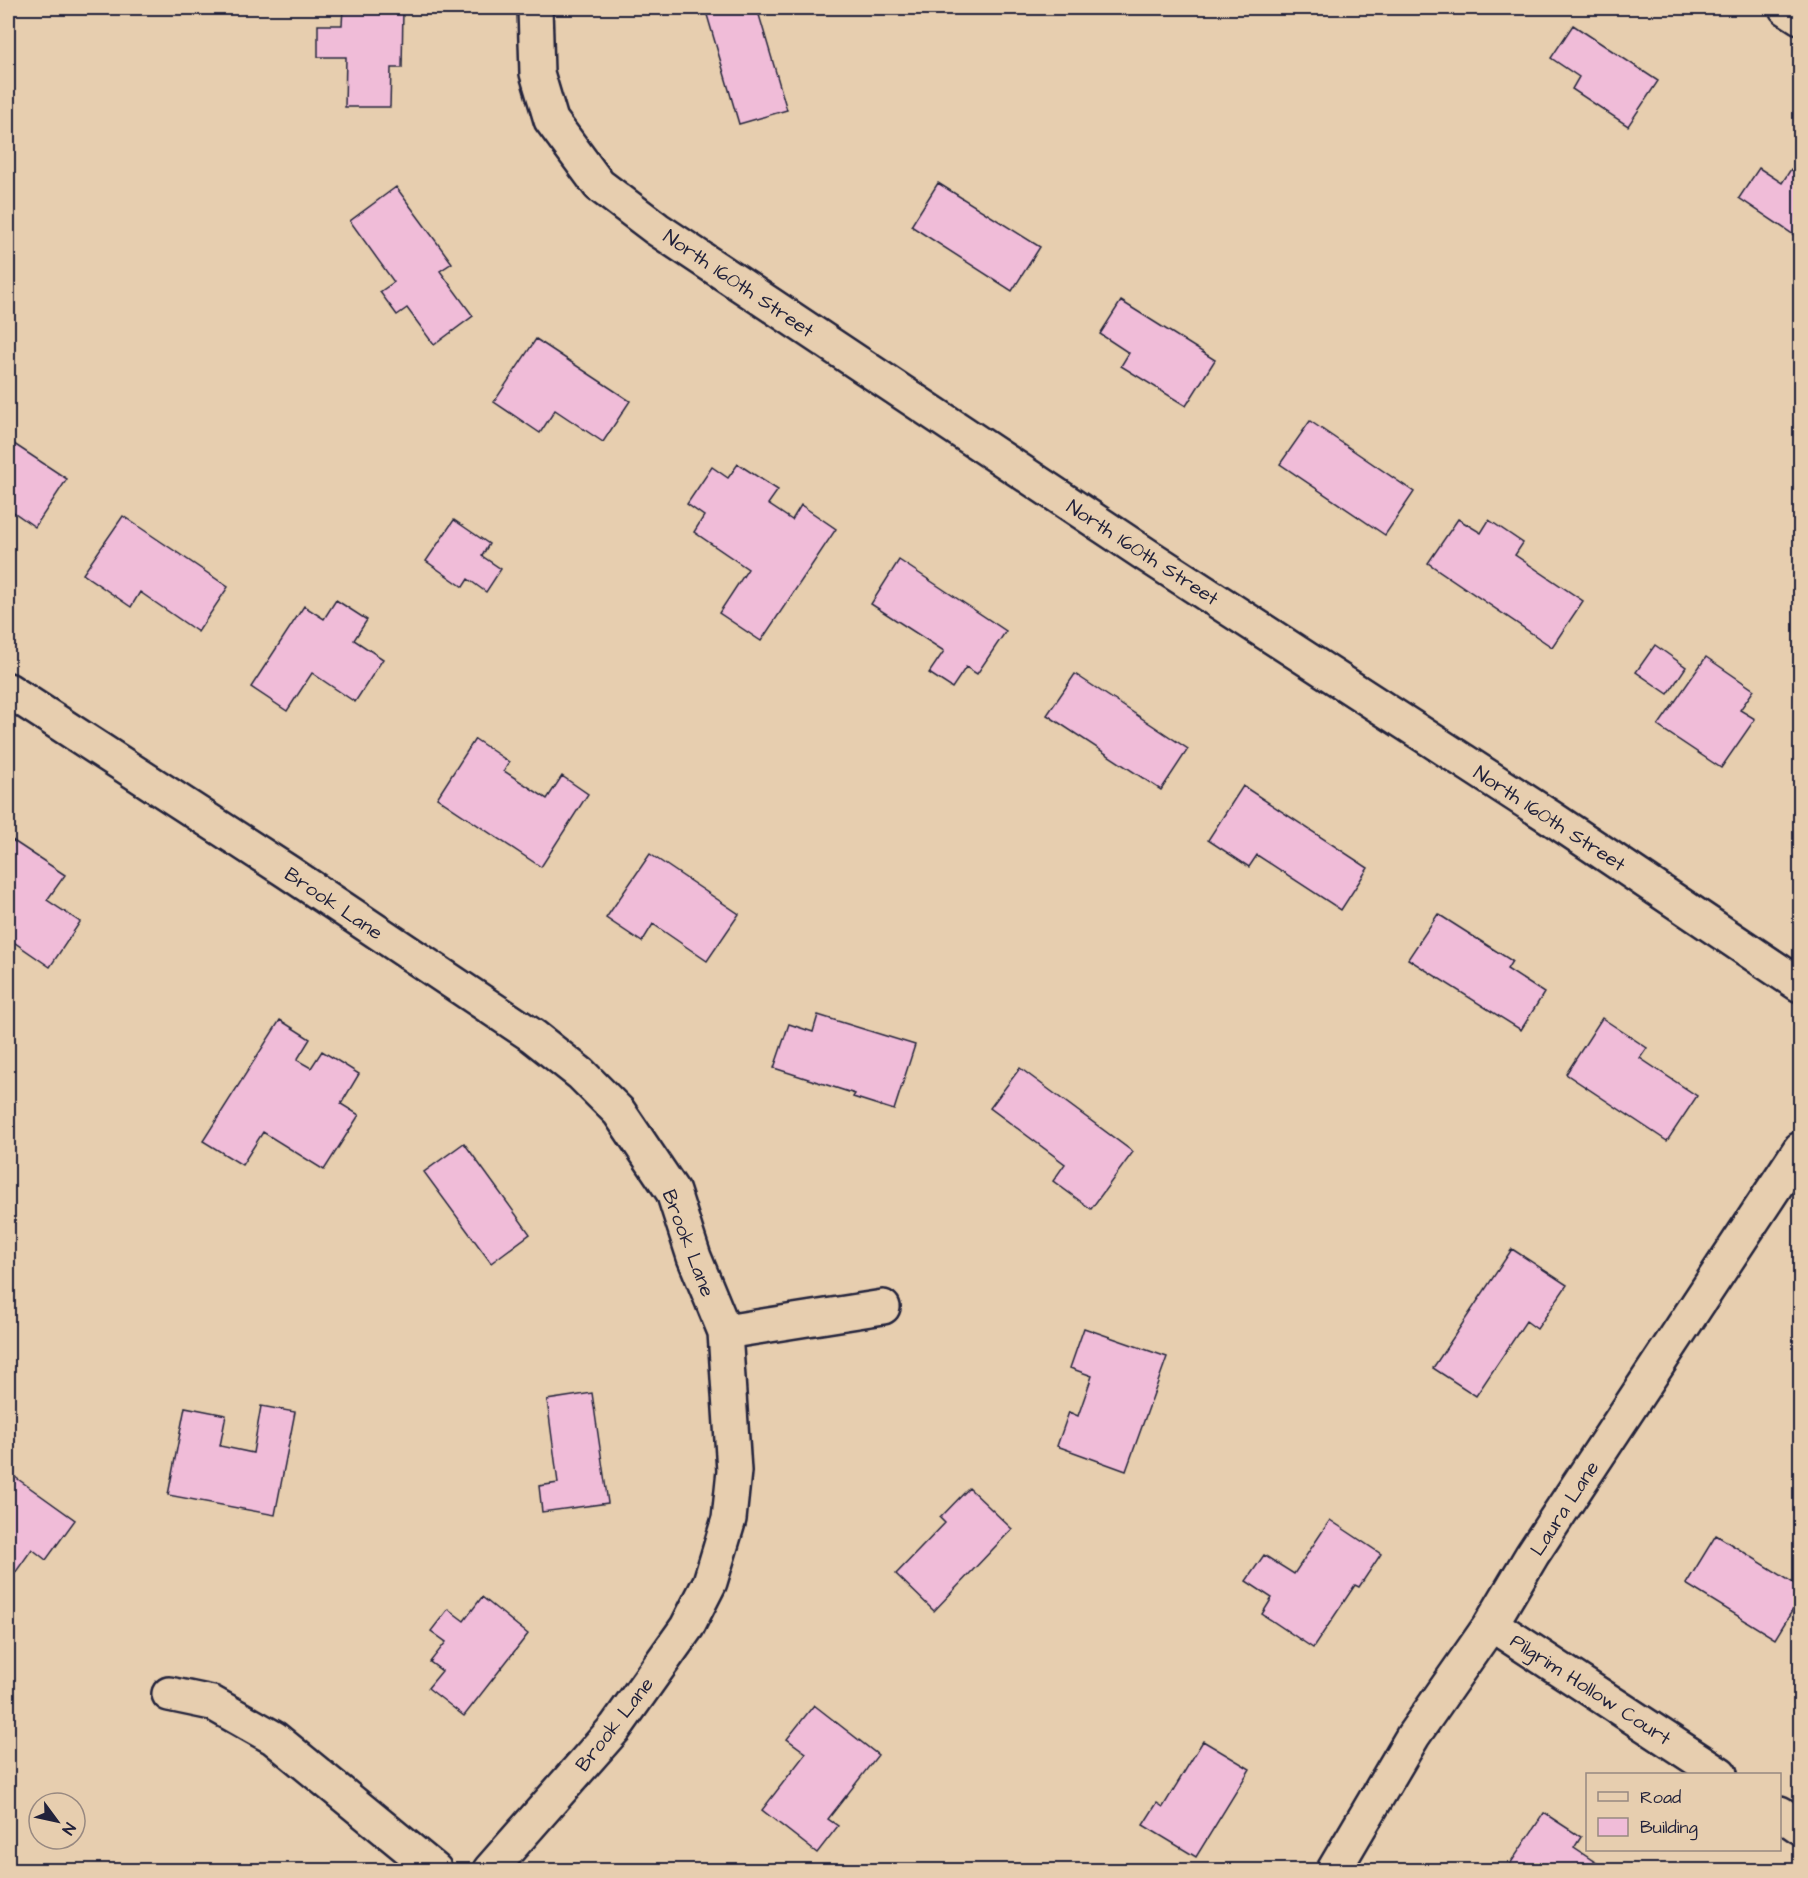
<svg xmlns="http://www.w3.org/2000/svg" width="1808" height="1878" font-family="'Architects Daughter',sans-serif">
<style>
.building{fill:#f0bcd8;stroke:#22223b;stroke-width:1.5}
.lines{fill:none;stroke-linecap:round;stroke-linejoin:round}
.street-casing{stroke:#22223b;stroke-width:38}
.street{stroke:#e7ceaf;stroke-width:33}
.labels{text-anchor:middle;stroke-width:4.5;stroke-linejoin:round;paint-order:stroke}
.street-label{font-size:20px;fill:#22223b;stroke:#e7ceaf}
</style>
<rect width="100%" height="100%" fill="#e7ceaf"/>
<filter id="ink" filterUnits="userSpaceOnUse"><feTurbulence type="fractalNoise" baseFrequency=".0167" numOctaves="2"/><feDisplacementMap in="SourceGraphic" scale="12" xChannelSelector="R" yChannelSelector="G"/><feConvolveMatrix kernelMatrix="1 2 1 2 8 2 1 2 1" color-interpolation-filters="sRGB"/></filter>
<g filter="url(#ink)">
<!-- building -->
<path class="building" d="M343,8H403L402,68H391L390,107H345L346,57H318V25H342Z
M705,8H757L787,110L739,124Z
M1573,25L1658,81L1628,126L1572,89L1579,77L1551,58Z
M1759,168L1782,183L1791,169L1800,175V239L1739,198Z
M938,183L1040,247L1012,291L911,226Z
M396,187L452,263L440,271L473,316L434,345L407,308L397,315L380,292L394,282L350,221Z
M1121,301L1215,360L1186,406L1121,366L1129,353L1100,334Z
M536,339L630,401L603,442L555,410L540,433L494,402Z
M1310,421L1414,492L1385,535L1280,464Z
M8,440L67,479L35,527L8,508Z
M738,464L778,490L768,504L792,520L801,505L836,529L761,641L719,613L748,569L694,532L704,516L687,504L712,467L728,478Z
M123,516L228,587L198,632L140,592L131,607L83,574Z
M1458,519L1481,533L1489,520L1523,543L1515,555L1583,601L1552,647L1428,563Z
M454,520L489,544L482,556L501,569L486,592L468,579L463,587L426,561Z
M899,560L1006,631L977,674L966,667L952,688L929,673L944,651L871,604Z
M336,600L367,620L354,640L383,659L355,702L312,673L287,711L251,687L304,606L324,619Z
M1655,645L1686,667L1668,694L1636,672Z
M1706,657L1754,690L1740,710L1755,719L1721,768L1658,726Z
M1075,674L1188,749L1161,790L1047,715Z
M475,739L509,762L504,771L547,799L562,776L588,794L541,867L437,798Z
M1243,786L1368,868L1341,910L1257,855L1249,867L1208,840Z
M12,840L65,875L47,900L80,922L50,967L8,938V846Z
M650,854L739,914L707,961L653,924L642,942L606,918Z
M1438,914L1512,961L1507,969L1544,993L1521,1030L1408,959Z
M818,1015L915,1045L894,1110L853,1097L855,1094L774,1068L789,1024L813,1032Z
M1602,1018L1647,1048L1640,1058L1697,1096L1667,1141L1566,1074Z
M280,1020L310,1039L297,1060L311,1068L322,1051L359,1074L341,1104L359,1115L324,1170L263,1132L242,1165L203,1141Z
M1020,1068L1133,1152L1091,1209L1053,1181L1065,1164L990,1108Z
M464,1143L530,1234L491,1263L424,1172Z
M1512,1249L1567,1285L1537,1329L1526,1321L1476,1396L1433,1368Z
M1084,1328L1167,1357L1126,1471L1057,1446L1069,1412L1078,1416L1092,1376L1070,1368Z
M592,1393L608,1503L542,1512L539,1486L558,1483L547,1400Z
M261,1406L295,1412L275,1515L168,1495L185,1407L226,1415L220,1446L253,1453Z
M8,1472L75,1520L46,1560L32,1549L8,1583Z
M969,1488L1012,1529L934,1611L896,1574L945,1523L940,1518Z
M1330,1520L1381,1554L1359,1587L1355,1585L1313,1648L1262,1614L1272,1598L1246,1581L1264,1555L1294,1574Z
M1716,1535L1800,1587V1598L1775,1639L1686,1584Z
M482,1597L528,1634L464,1716L428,1688L442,1671L430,1662L446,1642L431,1631L448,1609L464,1621Z
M814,1705L878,1755L828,1819L838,1826L817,1853L762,1810L806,1753L787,1739Z
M1203,1741L1250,1769L1196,1857L1143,1825L1157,1803L1163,1807Z
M1544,1813L1581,1837L1574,1848L1601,1866L1598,1870H1506Z"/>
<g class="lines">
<!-- street casing -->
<g class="street-casing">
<path id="street" d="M535,8L537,73L551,120L599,185L657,229L1145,554L1550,817L1800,985
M1786,8L1800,17
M8,690L288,872L533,1036L581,1074L619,1112L673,1192L694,1257L725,1332L734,1471L729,1519L710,1582L687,1627L615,1728L490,1870
M725,1332L883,1307
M1491,1624L1720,1774
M169,1694L212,1703L274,1738L435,1870
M1780,1813L1800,1827
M1334,1870L1413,1736L1491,1624L1532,1555L1800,1149"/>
</g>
<!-- street -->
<use href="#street" class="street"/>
</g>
</g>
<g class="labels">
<!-- street labels -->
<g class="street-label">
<text transform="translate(739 283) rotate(34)" y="7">North 160th Street</text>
<text transform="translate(1143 552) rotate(33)" y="7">North 160th Street</text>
<text transform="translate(1550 818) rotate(33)" y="7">North 160th Street</text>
<text transform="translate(334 903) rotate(34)" y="7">Brook Lane</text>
<text transform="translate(689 1243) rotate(69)" y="7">Brook Lane</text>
<text transform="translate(1564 1508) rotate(-57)" y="7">Laura Lane</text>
<text transform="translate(1591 1689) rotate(33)" y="7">Pilgrim Hollow Court</text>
<text transform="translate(614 1724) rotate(-52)" y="7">Brook Lane</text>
</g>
</g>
<!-- margin -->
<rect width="1808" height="1878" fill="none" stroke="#e7ceaf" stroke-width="30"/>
<rect x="15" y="15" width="1778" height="1848" fill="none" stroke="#22223b" stroke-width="2" filter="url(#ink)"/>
<!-- legend -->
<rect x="1586" y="1773" width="195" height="78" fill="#e7ceaf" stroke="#988981" stroke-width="1.5"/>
<rect x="1598" y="1792" width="30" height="9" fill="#e7ceaf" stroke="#988981" stroke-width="1.5"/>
<text x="1640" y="1803" font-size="18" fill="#22223b">Road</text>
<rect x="1598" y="1818" width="30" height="18" fill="#f0bcd8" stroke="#988981" stroke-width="1.5"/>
<text x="1640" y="1833" font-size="18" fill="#22223b">Building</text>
<!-- north arrow -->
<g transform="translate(57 1821) rotate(123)"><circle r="28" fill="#e7ceaf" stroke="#988981" stroke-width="1.5"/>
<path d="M0-4.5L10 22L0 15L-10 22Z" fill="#22223b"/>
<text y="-9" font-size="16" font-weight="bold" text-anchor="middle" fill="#22223b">N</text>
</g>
</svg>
